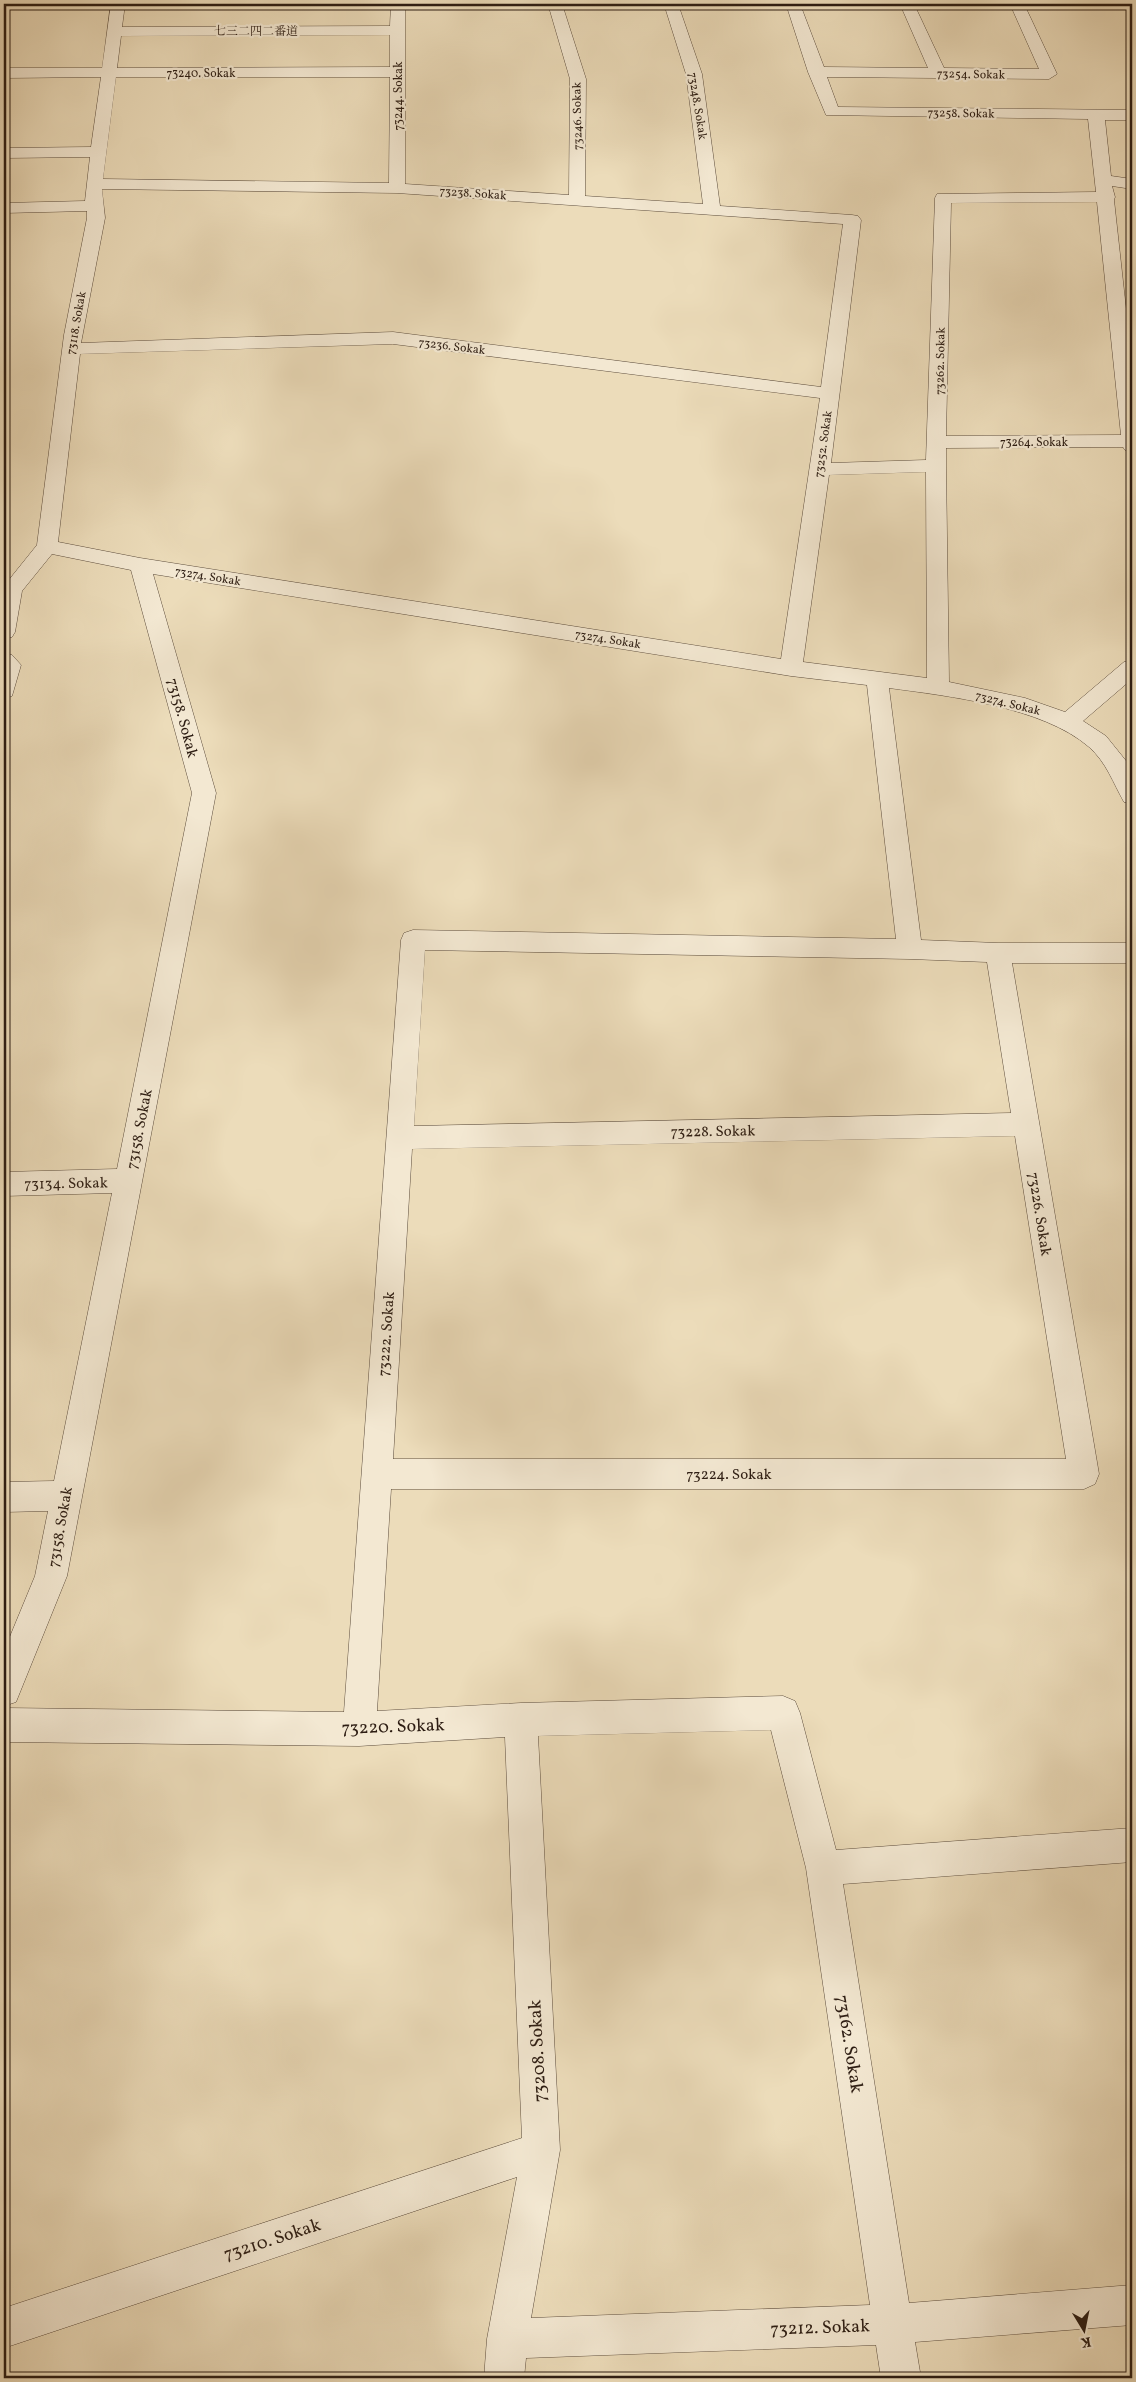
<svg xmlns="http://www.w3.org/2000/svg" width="1136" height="2382" font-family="Vollkorn,'Noto Serif SC',serif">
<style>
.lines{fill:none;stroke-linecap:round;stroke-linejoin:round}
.minor-casing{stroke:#5d4d3d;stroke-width:1}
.minor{fill:#f3e8d2;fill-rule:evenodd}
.labels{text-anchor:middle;stroke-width:4.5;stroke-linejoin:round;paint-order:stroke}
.far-street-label{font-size:12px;fill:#2d1d13;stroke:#f3e8d2}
.street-label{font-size:15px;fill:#2d1d13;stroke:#f3e8d2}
.near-street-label{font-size:18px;fill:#2d1d13;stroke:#f3e8d2}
</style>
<rect width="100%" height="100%" fill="#ecdcba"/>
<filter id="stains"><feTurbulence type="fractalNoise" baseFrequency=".004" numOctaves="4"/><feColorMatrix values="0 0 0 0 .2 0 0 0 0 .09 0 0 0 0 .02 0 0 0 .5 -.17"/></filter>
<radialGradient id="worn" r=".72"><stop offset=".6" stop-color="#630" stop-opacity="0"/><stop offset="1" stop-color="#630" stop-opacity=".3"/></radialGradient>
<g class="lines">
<!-- minor casing -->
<g class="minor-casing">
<path id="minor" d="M111,4H125L122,27L390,26L391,4H405V184L569,195L570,79L548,4H562L586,79L585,196L703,204L686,74L664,4H678L702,74L720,206L852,215L858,216L861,220L831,463L926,460L935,198L937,194L1096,192L1088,119L826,115L808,72L786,4H800L824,67L928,68L900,4H914L944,68L1039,69L1010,4H1024L1057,74L1049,79L827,77L838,107L1132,110V120H1105L1111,176L1132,179V189L1112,186L1115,197L1114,200L1132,363V452L1125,450L1123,447L946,448V466L949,682L1025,698L1065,712L1124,662L1132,660V679L1083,721L1106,736L1131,767L1132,804L1124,802C1113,783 1107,763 1089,747C1043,707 949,696 889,688L921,940L998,943H1132V963H1012L1099,1474L1095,1484L1084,1489H391L377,1711L521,1703L783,1696L795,1701L800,1713L836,1850L1132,1828V1862L843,1884L909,2303L1132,2285V2325L915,2342L921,2378H881L876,2345L526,2358L524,2378H484L487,2339L517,2177L4,2348V2308L522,2138L505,1737L359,1746L4,1742V1708L344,1712L401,940L404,933L413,930L896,939L867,685L791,676L153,574L216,793L67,1576L16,1702L4,1706V1651L35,1576L48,1511L4,1512V1482L54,1481L112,1193L4,1196V1172L117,1169L192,793L131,570L52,554L22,591L15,632L12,637L4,639V586L37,545L64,335L87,218V211L4,213V203L85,201L90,157L4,158V148L91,147L101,77L4,78V68H102ZM390,35V67L117,68L121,36ZM116,77H390L389,183L103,179ZM102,189L397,193L843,224L821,387L393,332L81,343L105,218ZM1097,202L1121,435L946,436L951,203ZM393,344L820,398L781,659L140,558L58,542L80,354ZM926,472L927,678L803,662L829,475ZM425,950L910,959L987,962L1011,1113L414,1126ZM1015,1136L1066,1459H393L412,1149ZM771,1730L806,1868L870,2305L531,2318L560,2150L538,1736Z
M4,653L12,655L21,665L12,696L4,699Z"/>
</g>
<!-- minor -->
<use href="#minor" class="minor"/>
</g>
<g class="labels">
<!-- far-street labels -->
<g class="far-street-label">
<text x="256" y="35">七三二四二番道</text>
<text x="201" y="77">73240. Sokak</text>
<text transform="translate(971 74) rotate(1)" y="4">73254. Sokak</text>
<text transform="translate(398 96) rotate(-90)" y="4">73244. Sokak</text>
<text transform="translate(698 106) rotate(81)" y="4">73248. Sokak</text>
<text transform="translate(961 113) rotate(1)" y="4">73258. Sokak</text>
<text transform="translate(577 116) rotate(-91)" y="4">73246. Sokak</text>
<text transform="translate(473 193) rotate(4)" y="4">73238. Sokak</text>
<text transform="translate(76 323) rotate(-80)" y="4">73118. Sokak</text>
<text transform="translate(452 346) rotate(7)" y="4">73236. Sokak</text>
<text transform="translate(940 361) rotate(-89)" y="4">73262. Sokak</text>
<text x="1034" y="446">73264. Sokak</text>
<text transform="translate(823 444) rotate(-82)" y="4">73252. Sokak</text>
<text transform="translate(208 576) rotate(9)" y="4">73274. Sokak</text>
<text transform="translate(608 639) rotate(9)" y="4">73274. Sokak</text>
<text transform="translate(1008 703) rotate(14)" y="4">73274. Sokak</text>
</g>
<!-- street labels -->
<g class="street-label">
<text transform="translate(183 718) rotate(75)" y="5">73158. Sokak</text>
<text transform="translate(139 1129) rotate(-79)" y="5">73158. Sokak</text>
<text transform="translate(713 1131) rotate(-1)" y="5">73228. Sokak</text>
<text transform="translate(66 1183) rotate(-1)" y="5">73134. Sokak</text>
<text transform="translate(1040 1214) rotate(81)" y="5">73226. Sokak</text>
<text transform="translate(386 1334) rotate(-86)" y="5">73222. Sokak</text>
<text x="729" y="1479">73224. Sokak</text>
<text transform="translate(60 1527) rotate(-80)" y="5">73158. Sokak</text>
</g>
<!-- near-street labels -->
<g class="near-street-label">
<text transform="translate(393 1726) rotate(-2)" y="6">73220. Sokak</text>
<text transform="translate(850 2044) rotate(81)" y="6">73162. Sokak</text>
<text transform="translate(537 2051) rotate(-93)" y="6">73208. Sokak</text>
<text transform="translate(272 2239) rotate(-18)" y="6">73210. Sokak</text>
<text transform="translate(820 2327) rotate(-2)" y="6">73212. Sokak</text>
</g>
</g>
<!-- margin -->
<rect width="1136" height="2382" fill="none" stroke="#ecdcba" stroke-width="20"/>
<rect x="5" y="5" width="1126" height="2372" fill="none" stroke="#2d1d13" stroke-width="2.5"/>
<rect x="10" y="10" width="1116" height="2362" fill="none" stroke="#2d1d13"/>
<!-- north arrow -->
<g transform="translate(1084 2330) rotate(170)" stroke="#f3e8d2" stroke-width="4" paint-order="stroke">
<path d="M0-4L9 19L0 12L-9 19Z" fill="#2d1d13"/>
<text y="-8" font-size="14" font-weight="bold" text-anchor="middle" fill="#2d1d13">K</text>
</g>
<rect width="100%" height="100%" filter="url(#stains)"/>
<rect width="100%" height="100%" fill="url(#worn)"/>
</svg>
